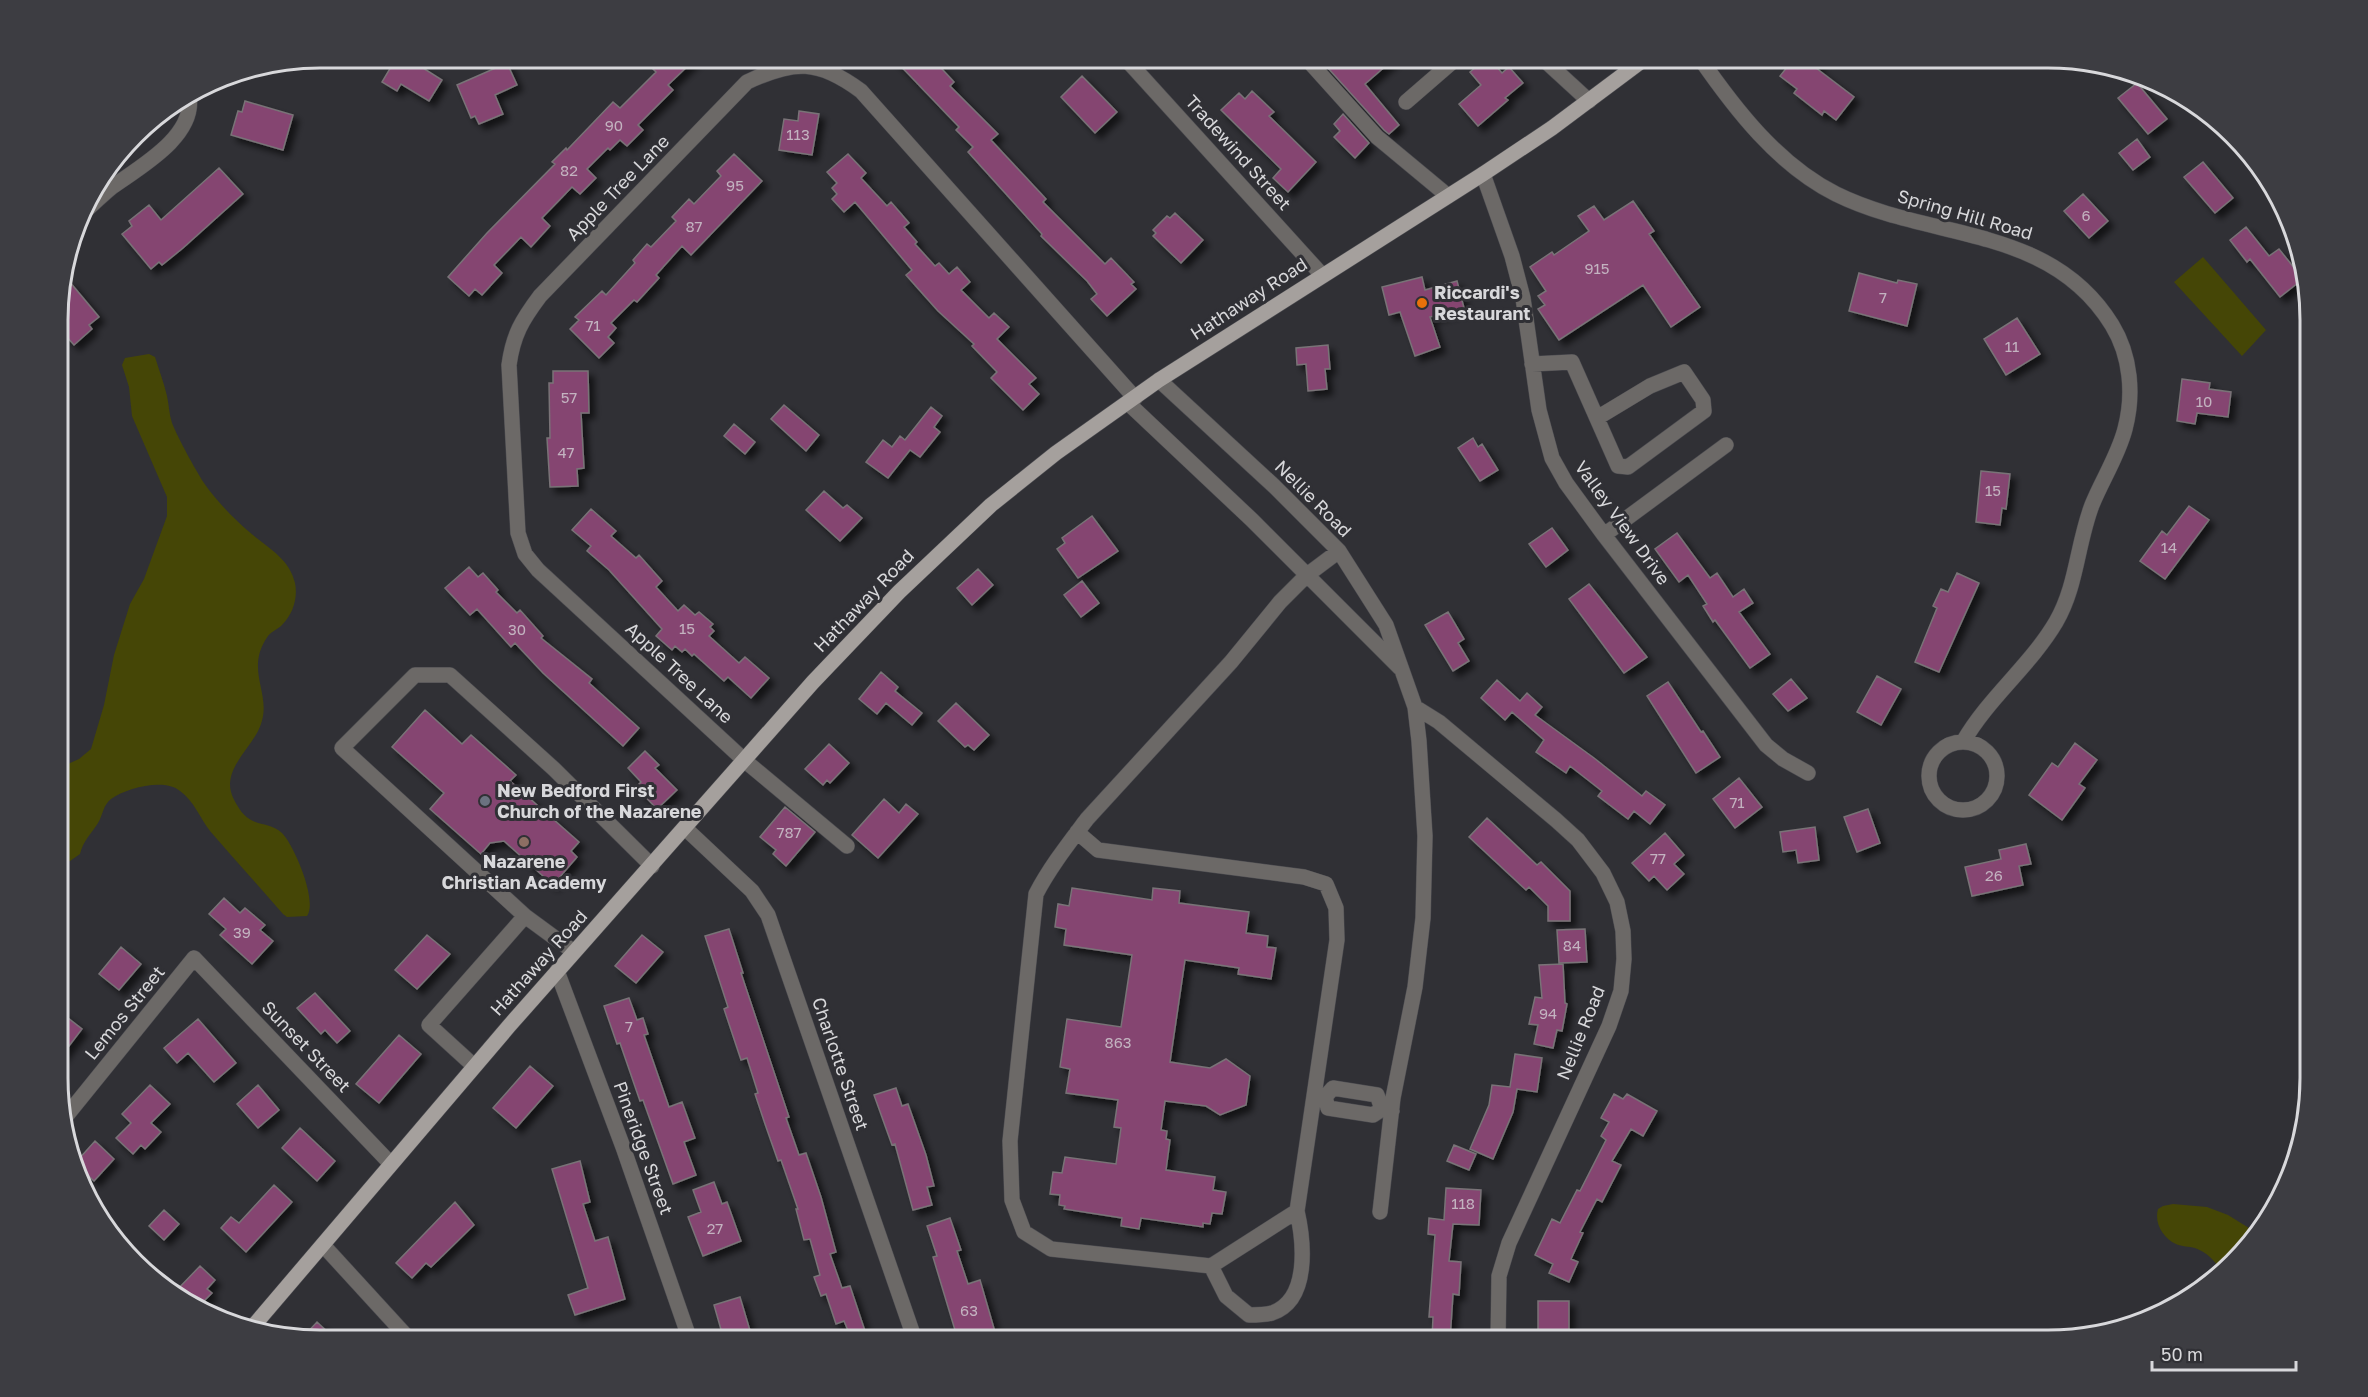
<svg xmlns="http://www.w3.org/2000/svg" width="2368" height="1397" font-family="'Golos Text',sans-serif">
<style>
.green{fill:#454606}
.building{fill:#854471;stroke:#797377;stroke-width:1.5;filter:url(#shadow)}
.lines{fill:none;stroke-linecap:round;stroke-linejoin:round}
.minor-casing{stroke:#4b4b50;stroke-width:16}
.major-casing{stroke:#4b4b50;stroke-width:16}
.minor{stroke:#6c6967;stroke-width:15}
.major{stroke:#a5a09d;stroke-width:15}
.food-dot{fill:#e8710a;stroke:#303035;stroke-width:2}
.worship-dot{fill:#6b7280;stroke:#303035;stroke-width:2}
.education-dot{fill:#8d6e63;stroke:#303035;stroke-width:2}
.labels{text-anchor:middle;stroke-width:6;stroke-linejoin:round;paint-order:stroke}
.number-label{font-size:15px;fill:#c3b3c0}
.street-label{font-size:18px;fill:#d8d8db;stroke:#303035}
.poi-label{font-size:18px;font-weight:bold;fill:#d8d8db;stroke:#303035;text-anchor:start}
.rim{fill:none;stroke:#d8d8db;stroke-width:3}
</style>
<defs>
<filter id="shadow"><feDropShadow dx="5.5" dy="5.5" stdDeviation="3" flood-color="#0009"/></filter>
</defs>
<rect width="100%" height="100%" fill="#303035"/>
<!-- green -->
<path class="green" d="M2203,257L2266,330L2242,356L2174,282Z
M149,354L155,357C159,370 164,383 167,396C169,405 169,414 172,423C178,438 195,469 204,483C215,499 232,517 247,530C266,547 289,557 295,583C298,598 293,614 282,625C278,629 272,631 268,636C244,670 272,693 261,724C254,745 231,761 230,784C230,792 233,798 237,805C251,830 267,819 282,833C294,845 318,901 307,916L287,917L283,914C259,886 234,859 210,831C200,818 194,801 180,791C164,778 127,788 111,799C103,805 103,815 98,823C91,834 83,841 80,854L70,861L59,857V768L79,759L91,749L104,705L114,655L130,604L144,579L167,516V497L132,416L129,387L122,365L125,358Z
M2173,1204L2207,1207L2228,1215L2257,1233L2234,1263L2221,1273C2217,1261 2206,1252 2195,1248C2189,1246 2182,1247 2176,1244C2163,1238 2154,1223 2158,1209L2163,1206Z"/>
<!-- building -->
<path class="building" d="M665,57H697L668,85L673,90L638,125L643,130L627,146L620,140L610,150L608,148L587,169L596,178L580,194L572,187L542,218L550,226L531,247L521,237L494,265L502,273L482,295L475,289L469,296L448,277L487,233L555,164L552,162L566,148L567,150L613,102L620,108L656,72L653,69Z
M892,57H931L954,82L950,86L998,134L991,140L1046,199L1043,202L1105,264L1111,258L1134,282L1131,284L1136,289L1107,316L1091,299L1097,294L1087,281L1041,236L1042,234L968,152L973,147L956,130L959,127Z
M1318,57H1396L1365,84L1399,125L1389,134L1384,130Z
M1488,57L1502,73L1509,67L1523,83L1505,98L1508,100L1478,126L1459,104L1481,85L1470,72Z
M1795,57H1811L1820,64L1816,68L1854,97L1836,120L1824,111L1822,115L1794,93L1797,89L1780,76Z
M395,60L407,68L412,61L442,80L429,101L401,84L397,91L382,82Z
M507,63L517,85L495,95L503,114L479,124L475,116L471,118L457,85Z
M1082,76L1117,112L1095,133L1061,97Z
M2137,83L2167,119L2148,134L2118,98Z
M1252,91L1274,112L1269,116L1316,162L1288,192L1273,178L1281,169L1221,110L1239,93L1245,99Z
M245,101L293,115L283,150L231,135L238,111L242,112Z
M799,111L819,114L812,155L779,150L784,119L798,121Z
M1343,114L1369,143L1355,158L1334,137L1340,131L1334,124Z
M2137,139L2150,157L2133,170L2119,153Z
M734,154L762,181L691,255L682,246L656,275L659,278L637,302L634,300L611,323L616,328L608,337L614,343L599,358L570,329L579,320L575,317L602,291L606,295L635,263L633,260L647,244L651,247L676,221L672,217L689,199L694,204L721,176L717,171Z
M848,154L866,173L861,178L887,206L891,202L909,223L904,227L917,242L915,244L935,266L939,263L949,274L957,267L970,282L961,290L989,318L994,313L1009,327L997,339L1036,378L1029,384L1039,394L1023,410L991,378L997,372L972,346L974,344L938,311L906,275L912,270L855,202L844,212L832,199L837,194L832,188L837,183L827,172Z
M2203,162L2233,198L2215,213L2184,177Z
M219,168L243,194L183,248L162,265L159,262L151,269L122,234L132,226L129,221L149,205L161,220Z
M2083,194L2108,221L2089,238L2064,211Z
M1633,201L1654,231L1649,234L1700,307L1671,327L1643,285L1559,340L1538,309L1545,305L1538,296L1546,291L1530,267L1552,252L1554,255L1589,231L1578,216L1594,206L1604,220Z
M1175,213L1203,240L1181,263L1153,236L1156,233L1153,230L1167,216L1170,218Z
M2246,227L2269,256L2279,249L2303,279L2280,297L2250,259L2247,262L2230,240Z
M1859,273L1897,283L1898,280L1917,284L1907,326L1849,311Z
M1422,277L1425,290L1457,281L1464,308L1430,317L1440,347L1415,356L1400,312L1389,315L1382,287Z
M69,281L99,317L89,325L92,329L74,345L59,328V289Z
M2017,318L2040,354L2006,375L1984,339Z
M1328,345L1330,369H1325L1327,389L1308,391L1306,364L1297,365L1296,348Z
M553,371H588L589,413H581L584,468L577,469L578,486L550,487L547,438H550L549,383H553Z
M2182,379L2210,383L2209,389L2231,392L2228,417L2197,413L2195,424L2177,421Z
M784,405L819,435L806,451L771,419Z
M931,407L942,416L934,427L940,432L920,457L910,450L888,478L866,462L883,440L892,447L900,436L905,440Z
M734,424L755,442L745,454L724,436Z
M1473,438L1478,447L1482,444L1498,470L1480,481L1458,448Z
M1981,471L2010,474L2006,509L2002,508L2000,525L1976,522Z
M824,491L843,508L847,505L862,518L840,541L806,510Z
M2189,506L2209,520L2165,579L2140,561L2162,531L2167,535Z
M591,509L616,531L611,536L636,558L639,555L662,581L656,587L678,611L684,605L695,615L699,612L713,624L710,627L714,631L709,636L739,663L745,657L769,678L751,698L728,677L724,681L694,654L692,656L685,649L682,652L675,646L672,650L656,636L662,629L609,570L587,551L591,546L572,530Z
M1092,516L1118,551L1078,578L1057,549L1065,543L1062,538Z
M1552,528L1568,550L1546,567L1529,544Z
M1677,533L1710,578L1717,573L1733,597L1744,589L1753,603L1739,612L1770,654L1750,668L1715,620L1713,622L1703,606L1707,604L1688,575L1679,582L1655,549Z
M469,567L478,577L483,573L498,590L496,592L517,613L520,610L543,636L541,638L592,679L589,683L639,728L623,746L543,673L515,643L511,647L477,609L470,615L445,588Z
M978,569L993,585L972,605L957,588Z
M1957,573L1979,583L1939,672L1915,662L1937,608L1933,606L1941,589L1948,592Z
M1082,581L1099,603L1081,617L1064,595Z
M1589,584L1647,657L1624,673L1569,599Z
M1448,612L1464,639L1458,643L1469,661L1453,671L1425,625Z
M881,672L898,687L895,691L922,713L912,725L886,703L877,714L859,699Z
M1877,676L1901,689L1881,725L1857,712Z
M1791,679L1807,698L1788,711L1773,694Z
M1497,680L1520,701L1527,693L1542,707L1535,715L1594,758L1642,796L1646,791L1665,805L1650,824L1634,811L1628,819L1598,796L1602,791L1570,766L1566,773L1536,752L1544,740L1512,712L1505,720L1481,698Z
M1668,682L1701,732L1703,731L1720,757L1696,773L1647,696Z
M956,703L989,735L974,750L968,745L965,747L938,721Z
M425,710L462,744L471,735L516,775L510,781L579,842L571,851L577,857L553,885L504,841L490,843L481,854L430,809L444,793L392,747Z
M2075,743L2097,760L2079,784L2085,788L2062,820L2029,795L2052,763L2058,767Z
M829,744L849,763L830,783L827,780L823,785L805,769Z
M645,751L659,765L655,768L677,790L657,809L636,787L641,782L628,768Z
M1739,778L1762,807L1735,828L1713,799Z
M884,799L899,813L906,804L918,814L878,858L852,835Z
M785,807L815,832L786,866L773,854L776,850L760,837Z
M1868,809L1880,843L1857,852L1844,817Z
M1487,818L1537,865L1541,862L1570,891V921H1548V906L1529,887L1526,890L1469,837Z
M1815,827L1819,860L1798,863L1796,850L1783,852L1780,832Z
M1665,833L1684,855L1674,864L1684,874L1667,890L1654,876L1649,881L1632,863Z
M2026,844L2031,864L2019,866L2023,885L1972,896L1965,867L2001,859L1999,850Z
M1072,888L1152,900L1153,888L1180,891L1179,903L1249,912L1246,933L1268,936L1267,947L1276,948L1271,979L1238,974L1239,968L1185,960L1170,1062L1210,1068L1226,1059L1250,1076L1246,1105L1220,1115L1206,1106L1165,1101L1161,1130L1167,1131L1166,1139L1170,1140L1166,1170L1215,1177L1213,1190L1226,1192L1222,1214L1212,1213L1210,1224L1203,1223V1227L1141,1218L1139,1229L1121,1226L1122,1218L1064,1209L1065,1206L1059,1205L1060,1195L1050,1194L1053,1172L1062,1173L1065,1157L1116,1164L1121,1128L1114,1127L1118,1100L1066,1093L1070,1069L1060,1067L1067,1019L1121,1027L1132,955L1064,945L1066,929L1055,927L1058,904L1069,906Z
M224,898L240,913L245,908L265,925L260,930L273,941L252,964L220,935L226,929L209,914Z
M729,929L743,973H741L789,1117L786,1118L799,1155L806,1153L821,1197L836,1252L830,1254L842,1288L850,1286L868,1340H852L844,1321L836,1324L826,1294L821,1296L814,1277L820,1275L810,1239L804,1240L796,1209H798L781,1160L778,1161L765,1124L755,1094L758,1093L747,1058L741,1060L724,1009L728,1007L705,936Z
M1585,929L1587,962L1559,963L1557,930Z
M427,935L450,954L417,989L395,970Z
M642,935L663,952L636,983L615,966Z
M121,947L141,964L119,990L99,974Z
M1563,964L1565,1003L1567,1004L1562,1031L1557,1030L1553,1048L1534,1044L1538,1025L1529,1024L1535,997L1542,998L1539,965Z
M315,993L350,1031L337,1043L325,1030L321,1034L297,1008Z
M629,998L637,1020L643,1018L648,1034L644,1035L669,1107L682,1102L695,1138L684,1142L696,1175L673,1184L643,1100L640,1101L620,1043L617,1044L604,1006Z
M59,1011L82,1029L59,1059Z
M198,1019L236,1063L214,1082L188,1053L177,1063L164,1048Z
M399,1035L421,1054L379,1103L356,1084Z
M1515,1054L1542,1058L1537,1092L1517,1089L1513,1112L1493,1159L1470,1149L1489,1105L1492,1085L1510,1087Z
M530,1066L553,1086L516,1128L493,1108Z
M150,1085L170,1104L151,1123L161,1132L145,1149L141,1145L133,1154L116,1138L131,1123L122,1114Z
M258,1085L279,1110L258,1128L237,1104Z
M896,1088L902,1106L908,1104L926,1155L934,1186L927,1187L932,1205L913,1210L895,1144L892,1145L874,1095Z
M1614,1094L1623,1099L1627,1094L1657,1111L1643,1136L1631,1129L1612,1161L1621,1165L1602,1202L1597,1199L1580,1232L1583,1233L1571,1259L1578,1262L1569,1282L1549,1273L1553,1264L1535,1255L1552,1219L1560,1223L1577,1190L1580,1191L1606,1140L1601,1136L1609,1122L1601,1118Z
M300,1128L335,1161L317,1181L282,1148Z
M95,1141L114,1159L94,1181L81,1169L78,1160Z
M1454,1145L1476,1154L1469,1170L1447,1161Z
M580,1161L590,1202L583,1204L595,1241L608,1237L625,1299L575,1315L568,1295L588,1288L552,1169Z
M714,1182L722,1204L727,1202L741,1241L703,1256L688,1217L701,1212L693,1190Z
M274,1185L292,1202L246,1252L221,1228L231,1217L239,1223Z
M1446,1188L1481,1190L1479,1225L1453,1224L1449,1261L1461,1262L1459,1295L1453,1294L1450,1340H1432L1433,1317H1429L1435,1235L1428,1234L1429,1218L1444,1220Z
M455,1202L474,1225L431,1267L426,1263L412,1278L396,1263Z
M164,1210L179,1224L164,1240L149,1226Z
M950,1218L961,1250L957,1251L968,1284L980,1280L995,1332L967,1340H958L933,1257L937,1256L927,1226Z
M200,1266L215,1280L207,1289L212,1293L197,1308L188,1305L175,1292Z
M740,1297L751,1334L724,1340L714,1305Z
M1538,1301H1569V1333L1559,1334V1340H1538Z
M317,1322L336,1340L302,1338Z"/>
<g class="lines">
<!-- minor casing -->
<g class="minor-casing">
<path id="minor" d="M1124,57L1322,275
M1305,57L1377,137L1448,196
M1541,57L1589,101
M1699,57C1735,109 1778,165 1836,194C1931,241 2050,224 2112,325C2131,356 2134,395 2125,429C2118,456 2102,480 2092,505C2077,544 2077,586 2056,622C2030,666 1989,697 1963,742
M1406,102L1451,63V57
M2229,130L2256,163
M1483,174L1512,256L1523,298L1539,410L1552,458L1566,483L1604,535L1766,745L1783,759L1808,773
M81,215C91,206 101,196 112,187C140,167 196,136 189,96
M1532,364L1572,362L1618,466L1628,467L1704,411L1703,400L1684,372L1650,386L1597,418
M1159,380L1274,486L1339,551L1386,625L1415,707L1419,741L1425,836L1423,918L1415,987L1393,1098L1380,1212
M1128,403L1252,520L1400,668
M1604,535L1726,445
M1415,707L1439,722L1556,820L1578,840L1603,873L1617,902L1623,931L1624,959L1621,991L1609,1026L1509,1243L1499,1276L1498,1340
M1929 776a34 34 0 1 1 68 0a34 34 0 1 1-68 0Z
M685,828L752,891L768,915L915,1340
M1077,832L1098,850L1304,877L1326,884L1336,908L1337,940L1297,1211L1211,1266L1051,1249L1024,1232L1012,1200L1010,1141L1036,894C1050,867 1069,843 1087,819L1231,662L1280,602L1307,575L1339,551
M847,846L744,760L538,570L525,554L518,533L509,365C513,335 522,320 540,296L747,82C794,60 818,59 861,91L1135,398
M525,916L574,952
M557,971L623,1147L690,1340
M474,1066L429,1025L525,916L342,748L415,675H450L554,769L652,866
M1325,1097L1328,1108L1373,1115L1382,1109L1392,1111
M1325,1097L1333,1088L1377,1095L1382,1109
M63,1120L194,958L390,1163
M323,1245L410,1340
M1211,1266L1226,1296L1249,1315C1256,1315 1265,1315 1272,1313C1310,1300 1304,1242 1297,1211"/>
</g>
<!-- major casing -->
<g class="major-casing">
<path id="major" d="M250,1330L509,1026L813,682L899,592L991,505L1056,453L1159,380L1483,174L1552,128L1647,57"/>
</g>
<!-- minor -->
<use href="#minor" class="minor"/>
<!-- major -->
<use href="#major" class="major"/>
</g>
<!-- markers -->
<circle class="food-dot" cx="1422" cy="303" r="6"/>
<circle class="worship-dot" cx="485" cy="801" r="6"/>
<circle class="education-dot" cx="524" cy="842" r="6"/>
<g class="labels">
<!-- number labels -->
<g class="number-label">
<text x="614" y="131">90</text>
<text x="798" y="140">113</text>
<text x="569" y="176">82</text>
<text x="735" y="191">95</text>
<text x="2086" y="221">6</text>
<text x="694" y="232">87</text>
<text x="1597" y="274">915</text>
<text x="1883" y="303">7</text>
<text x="593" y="331">71</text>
<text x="2012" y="352">11</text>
<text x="569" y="403">57</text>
<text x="2204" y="407">10</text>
<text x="566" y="458">47</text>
<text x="1993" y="496">15</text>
<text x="2169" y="553">14</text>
<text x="687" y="634">15</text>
<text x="517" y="635">30</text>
<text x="1737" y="808">71</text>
<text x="789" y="838">787</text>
<text x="1658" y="864">77</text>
<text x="1994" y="881">26</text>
<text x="242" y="938">39</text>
<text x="1572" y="951">84</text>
<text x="1548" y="1019">94</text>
<text x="629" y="1032">7</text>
<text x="1118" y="1048">863</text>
<text x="1463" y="1209">118</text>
<text x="715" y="1234">27</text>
<text x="969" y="1316">63</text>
</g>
<!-- street labels -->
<g class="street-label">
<text transform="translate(1238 153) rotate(48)" y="6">Tradewind Street</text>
<text transform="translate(618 188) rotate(-46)" y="6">Apple Tree Lane</text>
<text transform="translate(1965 215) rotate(16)" y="6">Spring Hill Road</text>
<text transform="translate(1249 299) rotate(-33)" y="6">Hathaway Road</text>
<text transform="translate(1313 499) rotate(45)" y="6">Nellie Road</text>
<text transform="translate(1622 523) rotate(54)" y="6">Valley View Drive</text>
<text transform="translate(864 601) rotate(-46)" y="6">Hathaway Road</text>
<text transform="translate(679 673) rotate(43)" y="6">Apple Tree Lane</text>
<text transform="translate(539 963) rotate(-48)" y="6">Hathaway Road</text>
<text transform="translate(125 1013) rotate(-51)" y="6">Lemos Street</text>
<text transform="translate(1581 1033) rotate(-68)" y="6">Nellie Road</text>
<text transform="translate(306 1047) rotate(46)" y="6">Sunset Street</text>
<text transform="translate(840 1064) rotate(71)" y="6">Charlotte Street</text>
<text transform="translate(643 1148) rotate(70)" y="6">Pineridge Street</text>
</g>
<!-- poi labels -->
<g class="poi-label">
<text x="1434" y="299">Riccardi's<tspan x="1434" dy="21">Restaurant</tspan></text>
<text x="497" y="797">New Bedford First<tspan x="497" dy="21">Church of the Nazarene</tspan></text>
<text x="524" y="868" text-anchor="middle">Nazarene<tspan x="524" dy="21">Christian Academy</tspan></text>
</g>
</g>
<!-- crop -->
<path d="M0 0H2368V1397H0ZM320 68H2048A252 252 0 0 1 2300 320V1078A252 252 0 0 1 2048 1330H320A252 252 0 0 1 68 1078V320A252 252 0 0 1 320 68Z" fill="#3d3d42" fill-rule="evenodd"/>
<path class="rim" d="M320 68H2048A252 252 0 0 1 2300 320V1078A252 252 0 0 1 2048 1330H320A252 252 0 0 1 68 1078V320A252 252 0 0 1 320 68Z"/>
<!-- scale -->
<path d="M2152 1361v9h144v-9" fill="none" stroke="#d8d8db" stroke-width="3"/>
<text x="2161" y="1361" font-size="18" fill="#d8d8db" stroke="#303035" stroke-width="4.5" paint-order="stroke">50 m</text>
</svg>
